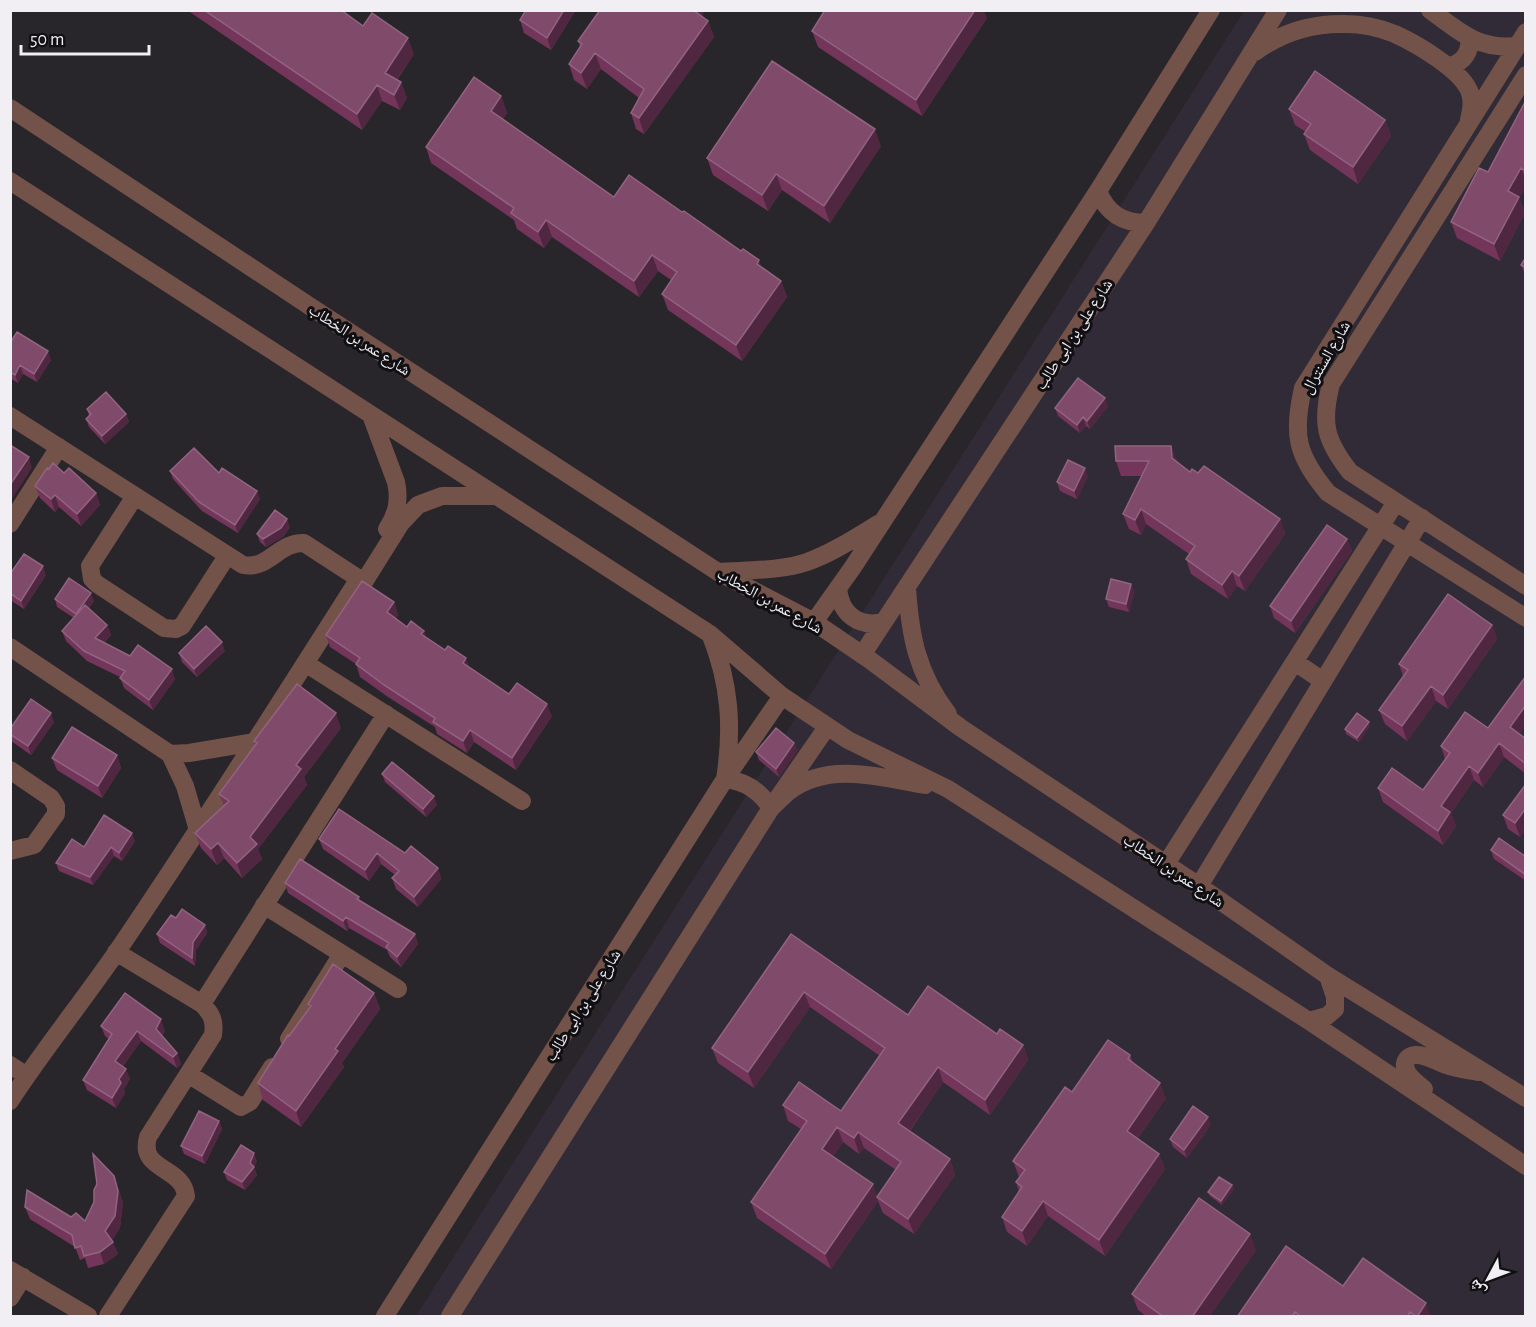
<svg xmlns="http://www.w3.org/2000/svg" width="1536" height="1327" font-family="'Alegreya Sans','Noto Naskh Arabic',sans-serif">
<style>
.built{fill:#312b37}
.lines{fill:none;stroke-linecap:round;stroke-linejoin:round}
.minor{stroke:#735249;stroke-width:18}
.wall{fill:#73365a;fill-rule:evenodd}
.shaded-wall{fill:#4f2740}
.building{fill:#804a6a;stroke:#926480;stroke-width:1.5}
.labels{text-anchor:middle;stroke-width:6;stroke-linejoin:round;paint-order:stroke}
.street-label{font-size:16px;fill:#f1eff4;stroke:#100f12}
</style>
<rect width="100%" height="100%" fill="#28252b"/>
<!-- built -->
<path class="built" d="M1244,11H1525V1316H416Z"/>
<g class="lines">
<!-- minor -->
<path class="minor" d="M1430,10C1460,32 1478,50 1517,46
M1526,32L1303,388C1292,436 1297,455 1328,493L1526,618
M1255,52C1281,33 1313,23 1346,24C1362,24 1380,28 1395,34C1417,44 1463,71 1470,93C1473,103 1471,111 1469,120
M1450,66C1464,62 1471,52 1469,37
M1526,75L1331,384C1321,423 1325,440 1350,472L1526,586
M10,108L311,307L718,572L814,622L870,660L961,728L1199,886L1328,976L1526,1098
M10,181L710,634L782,696L848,740L948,789L1309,1021L1526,1166
M1098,191C1107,213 1122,223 1146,223
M371,415L396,482C400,500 397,514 387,529
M10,416L243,565C269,570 278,542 304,543L364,582
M135,496L90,566L92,579L97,584L164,628L176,629L182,626L227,556
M10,524L59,447
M718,572C746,570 781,571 807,562C832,553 855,538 878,524
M907,587C910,636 917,673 948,714
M838,588C840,614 859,628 883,622
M814,622L853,567L1098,191L1211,10
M711,636C730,684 733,728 725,779C746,781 760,791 771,808C777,803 782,797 788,792C827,761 881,777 925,785
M10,647L170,754L185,786L198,830
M862,655L1146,223L1278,10
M1295,662L1323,681
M305,663L522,801
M170,754L189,753L255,742
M10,770L51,798L56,806V814L34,845L10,851
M1166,864L1396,502
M1199,886L1422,518
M264,905L398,989
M202,1004L386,714
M1309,1021L1327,1016L1335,1009V997L1328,976
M289,1039L342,954
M10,1065L27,1076
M188,1074L241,1107L250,1102L272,1067
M1424,1089C1416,1082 1399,1071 1407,1059C1409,1057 1411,1055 1415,1055C1425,1054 1437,1062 1446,1065C1456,1069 1468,1070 1478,1072
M10,1101C44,1049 83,1001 118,950C199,831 276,709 353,588L364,582L401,523L418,505L442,496H494
M10,1270L88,1316
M10,1298L23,1277
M108,1316L186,1196C183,1166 138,1171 148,1137L213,1035C215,1021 212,1014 202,1004L116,952
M385,1316L725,779L782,696
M450,1316L771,808L827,727"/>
</g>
<!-- wall -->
<path class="wall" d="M187,10H341L363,26L414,54L397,80L401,82L407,98L400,110L382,101L362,130Z
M576,10L551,50L524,33L520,20Z
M702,17L708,21L714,37L644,134L636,129L631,113L639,98L601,69L587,89L574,80L569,64L580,47L578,41Z
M987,18L922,116L818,47L812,31Z
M501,96L507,113L503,119L614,197L762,268L781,281L787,297L742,361L668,310L662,294L671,280L658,271L639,297L552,237L544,248L517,229L514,220L431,163L426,147Z
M1526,100V186L1519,198L1525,213L1500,261L1457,238L1451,222L1488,172Z
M1289,109L1385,120L1391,136L1358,184L1310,150L1304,134L1306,132L1295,125Z
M881,146L830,223L782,190L768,211L713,175L707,158Z
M1526,257V277L1521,265Z
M10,343L51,360L37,382L23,374L18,383L10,378Z
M1108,406L1090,429L1086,426L1080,433L1058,416L1055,408Z
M87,409L126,414L129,422L105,444L89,427L86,419L89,416Z
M1171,446L1177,462L1190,472L1198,473L1280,519L1285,534L1245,591L1237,586L1228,599L1191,574L1186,559L1189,554L1146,524L1141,535L1129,529L1123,514L1142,476H1121L1116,461Z
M170,471L219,473L260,499L238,533L202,511L173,479Z
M64,473L96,493L100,505L81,526L59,507L55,512L40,498L35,486Z
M1088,476L1077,499L1060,491L1057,482Z
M290,527L284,536L266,547L260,542L257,534Z
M1347,539L1352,551L1295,633L1274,618L1270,606Z
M10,574L46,575L24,609L10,600Z
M1131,584L1134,592L1129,612L1109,607L1106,599Z
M55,599L94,601L89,608L107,625L111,635L104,643L175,679L153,710L124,688L120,677L87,661L66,641L62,631L74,618L57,607Z
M394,602L398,615L396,618L407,627L427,638L509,694L552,716L516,770L474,742L467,753L437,734L435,727L388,697L360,677L356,664L330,647L326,635Z
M1492,625L1497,639L1448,709L1436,701L1407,741L1385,724L1379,710L1403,676L1399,664Z
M225,651L197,677L182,662L179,653Z
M1526,676V725L1519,734L1526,739V774L1504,757L1483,787L1474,780L1451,813L1456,826L1443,845L1383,802L1378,788L1423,790L1445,759L1441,746L1488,728Z
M54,722L31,755L11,741L10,729Z
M1370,726L1359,742L1346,734L1345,729Z
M341,728L304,777L307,785L258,849L262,859L242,878L224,858L217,865L201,848L195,833L224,806L219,794L255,745L254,741Z
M794,743L797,751L779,777L759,760L756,752Z
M117,755L121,768L102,798L57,770L52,758Z
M382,774L437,805L426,817L385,782Z
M1526,784V829L1520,837L1508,829L1503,815Z
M319,839L405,853L438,868L441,879L418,907L396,889L392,878L395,875L381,864L369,881L323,849Z
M135,841L122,861L114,856L93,885L59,871L56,863Z
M1491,850L1526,857V881L1494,859Z
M285,883L359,897L360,901L415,934L418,944L401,967L390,957L387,950L349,928L347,931L288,893Z
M176,918L205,925L207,933L196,950L195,966L160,943L157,934Z
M791,934L908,1015L997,1034L1023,1045L1028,1060L990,1115L943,1082L910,1131L950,1159L955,1175L914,1234L883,1213L878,1201L831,1269L757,1218L751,1202L801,1129L788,1121L783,1105L841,1111L880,1056L810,1007L754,1088L718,1063L712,1048ZM843,1142L859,1154L864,1148L896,1170L877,1196L833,1156Z
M374,993L380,1009L342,1063L344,1067L301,1127L263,1100L258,1083L310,1008L308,1004Z
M101,1026L165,1030L162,1036L177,1053L181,1064L177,1068L141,1041L123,1066L130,1079L124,1089L125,1093L116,1108L87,1090L83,1080L109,1039L105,1036Z
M1130,1055L1133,1063L1166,1098L1138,1138L1159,1154L1165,1169L1105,1256L1048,1216L1027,1246L1007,1232L1002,1217L1019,1191L1016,1182L1019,1177L1013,1161L1072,1092Z
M219,1121L222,1129L205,1164L184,1154L181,1146Z
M1211,1125L1187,1158L1173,1147L1170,1139Z
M257,1161L254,1167L257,1175L245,1190L227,1180L224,1172Z
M114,1176L123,1203L120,1228L112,1240L118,1254L104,1264L88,1268L85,1258L80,1260L75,1247L30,1219L25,1207L71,1217L85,1221Z
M1232,1185L1234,1189L1222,1205L1210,1196L1208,1192Z
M1256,1250L1209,1317H1147L1138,1310L1132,1294Z
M1343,1286L1431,1317H1237Z"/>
<!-- shaded-wall -->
<path class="shaded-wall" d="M564,10H576L551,50L547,38Z
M691,10H706L696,25Z
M975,10H984L987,18L922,116L916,100Z
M708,21L714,37L644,134L639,118Z
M408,38L414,54L390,89L385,73Z
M595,53L601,69L587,89L581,73Z
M401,82L407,98L400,110L394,95Z
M377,85L382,101L362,130L357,114Z
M501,96L507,113L497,127L491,111Z
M1385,120L1391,136L1358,184L1353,167Z
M875,129L881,146L830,223L824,206Z
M1521,168L1526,181V186L1519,198L1525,213L1500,261L1494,244L1508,191Z
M776,174L782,190L768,211L762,195Z
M546,220L552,237L544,248L538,232Z
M652,255L658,271L639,297L634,281Z
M759,260L765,276L757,264Z
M781,281L787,297L742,361L736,345Z
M48,351L51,360L37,382L34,374Z
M20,365L23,374L18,383L15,375Z
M1105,398L1108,406L1090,429L1087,421Z
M126,414L129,422L105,444L102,436Z
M1083,417L1086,426L1080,433L1077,425Z
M1171,446L1177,460V473L1172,458Z
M29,457L32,468L10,502V485Z
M1085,468L1088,476L1077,499L1074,491Z
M257,491L260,499L238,533L235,525Z
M96,493L100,505L81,526L77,514Z
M55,495L59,507L55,512L51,499Z
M1141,509L1146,524L1141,535L1135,520Z
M287,519L290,527L284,536L266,547L263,539Z
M1280,519L1285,534L1245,591L1239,576Z
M1347,539L1352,551L1295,633L1291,621Z
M43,566L46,575L24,609L21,601Z
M1232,571L1237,586L1228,599L1222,585Z
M1131,584L1134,592L1129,612L1126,604Z
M91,593L94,601L79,622L76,614Z
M394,602L398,615L392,624L387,612Z
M107,625L111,635L99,648L95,638Z
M1492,625L1497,639L1448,709L1443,695Z
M424,631L429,643L421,634Z
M222,642L225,651L197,677L194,669Z
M466,658L470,670L463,663Z
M172,669L175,679L153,710L149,700Z
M1431,686L1436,701L1407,741L1402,726Z
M547,704L552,716L516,770L512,758Z
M1526,705V725L1515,741L1510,727Z
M51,713L54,722L31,755L28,746Z
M336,713L341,728L304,777L307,785L258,849L262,859L242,878L237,863L250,837L296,765Z
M1369,722L1370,726L1359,742L1357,738Z
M470,730L474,742L467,753L463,741Z
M794,743L797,751L779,777L776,769Z
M1499,743L1504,757L1483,787L1478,773Z
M117,755L121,768L102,798L98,786Z
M1469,766L1474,780L1451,813L1456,826L1443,845L1438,831L1441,806Z
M434,796L437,805L426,817L423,809Z
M1526,808V829L1520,837L1515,823Z
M132,833L135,841L122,861L119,853Z
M218,843L224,858L217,865L211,849Z
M111,847L114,856L93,885L90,877Z
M377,853L381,864L369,881L365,870Z
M438,868L441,879L418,907L414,897Z
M346,917L349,928L347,931L343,921Z
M205,925L207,933L196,950L195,966L192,958L193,942Z
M415,934L418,944L401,967L397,957Z
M804,992L810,1007L754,1088L748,1072Z
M374,993L380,1009L342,1063L344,1067L301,1127L296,1111L335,1049Z
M161,1019L165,1030L160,1039L156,1029Z
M137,1031L141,1041L118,1072L115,1061Z
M1023,1045L1028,1060L990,1115L985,1100Z
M177,1053L181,1064L177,1068L173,1057Z
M938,1067L943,1082L904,1139L898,1123Z
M126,1069L130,1079L124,1089L125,1093L116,1108L112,1098L119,1079Z
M1160,1083L1166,1098L1132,1146L1127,1131Z
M1208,1117L1211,1125L1187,1158L1184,1150Z
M219,1121L222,1129L205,1164L202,1156Z
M837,1127L843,1142L827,1164L822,1149Z
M858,1132L864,1148L859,1154L854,1138Z
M254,1153L257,1161L254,1167L257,1175L245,1190L242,1182Z
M1159,1154L1165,1169L1105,1256L1099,1240Z
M950,1159L955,1175L914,1234L908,1219Z
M114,1176L123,1203L120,1228L110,1243L105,1231Z
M873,1184L878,1198L877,1197L878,1201L831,1269L825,1254Z
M1232,1185L1234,1189L1222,1205L1221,1201Z
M1043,1201L1048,1216L1027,1246L1022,1231Z
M1250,1234L1256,1250L1209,1317H1192Z
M113,1242L118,1254L104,1264L100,1252Z
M1426,1303L1431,1317H1417Z"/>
<!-- building -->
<path class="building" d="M204,10H341L363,26L372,13L408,38L385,73L401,82L394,95L377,85L357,114Z
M526,10H564L547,38L520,20Z
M600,10H693L708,21L639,118L631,113L644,89L595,53L581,73L569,64L582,44L578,41Z
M825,10H975L916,100L812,31Z
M772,61L875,129L824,206L776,174L762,195L707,158Z
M1315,71L1385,120L1353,167L1304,134L1311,124L1289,109Z
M474,77L501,96L491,111L614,197L629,175L682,212L684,211L741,251L743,249L759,260L757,264L781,281L736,345L662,294L677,272L652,255L634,281L546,220L538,232L511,213L514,208L426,147Z
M1526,100V171L1521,168L1508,191L1519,197L1494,244L1451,222L1479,168L1488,172Z
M1526,257V268L1521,265Z
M17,332L48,351L34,374L20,365L15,375L10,372V343Z
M1078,378L1105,398L1087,421L1083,417L1077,425L1055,408Z
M106,392L126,414L102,436L86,419L91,414L87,409Z
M10,445L29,457L10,485Z
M1115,446H1171L1172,458L1190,472L1192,469L1198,473L1204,466L1280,519L1239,576L1232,571L1222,585L1186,559L1195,546L1141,509L1135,520L1123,514L1149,461H1116Z
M194,448L219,473L222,468L257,491L235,525L199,502L170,471Z
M1068,460L1085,468L1074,491L1057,482Z
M53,463L64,473L69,468L96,493L77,514L55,495L51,499L35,486L47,468L49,469Z
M275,510L287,519L281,528L263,539L257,534Z
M1327,525L1347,539L1291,621L1270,606Z
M24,554L43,566L21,601L10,593V574Z
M69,578L91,593L76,614L55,599Z
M1111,579L1131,584L1126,604L1106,599Z
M362,581L394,602L387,612L407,627L411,621L424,631L421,634L445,650L448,646L466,658L463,663L509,694L517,683L547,704L512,758L470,730L463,741L433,722L435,718L384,685L356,664L360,658L326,635Z
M1448,594L1492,625L1443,695L1431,686L1402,726L1379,710L1408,670L1399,664Z
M85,605L107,625L95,638L130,656L138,645L172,669L149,700L120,678L125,671L84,651L62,631Z
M206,626L222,642L194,669L179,653Z
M1526,676V705L1510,727L1526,739V764L1499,743L1478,773L1469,766L1441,806L1450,812L1438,831L1378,788L1392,768L1423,790L1450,753L1441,746L1465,712L1488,728Z
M297,684L336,713L296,765L301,769L250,837L257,844L237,863L218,843L211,849L195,833L229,801L219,794L257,743L254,741Z
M31,699L51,713L28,746L10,734V729Z
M1357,713L1369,722L1357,738L1345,729Z
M72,727L117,755L98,786L52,758Z
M776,728L794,743L776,769L756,752Z
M392,762L434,796L423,809L382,774Z
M1526,784V808L1515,823L1503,815Z
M339,809L405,853L411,846L438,868L414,897L392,878L399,871L377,853L365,870L319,839Z
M104,815L132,833L119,853L111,847L90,877L56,863L72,839L84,847Z
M1499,838L1526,857V875L1491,850Z
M300,859L359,897L357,899L415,934L397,957L386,947L389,943L346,917L343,921L285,883Z
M182,909L205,925L193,942L192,958L157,934L171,915L176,918Z
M791,934L908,1015L928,986L997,1034L1000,1029L1023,1045L985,1100L938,1067L898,1123L950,1159L908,1219L877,1197L901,1162L858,1132L854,1138L837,1127L822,1149L873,1184L825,1254L751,1202L807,1121L783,1105L799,1082L841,1111L885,1048L804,992L748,1072L712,1048Z
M333,964L374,993L335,1049L338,1051L296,1111L258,1083L288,1035L289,1036L311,1006L308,1004Z
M125,993L161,1019L156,1029L177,1053L173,1057L137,1031L115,1061L126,1069L119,1079L121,1083L112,1098L83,1080L112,1034L101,1026Z
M1108,1040L1130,1055L1128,1059L1160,1083L1127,1131L1159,1154L1099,1240L1043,1201L1022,1231L1002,1217L1022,1187L1016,1182L1025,1170L1013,1161L1065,1087L1072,1092Z
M1193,1106L1208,1117L1184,1150L1170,1139Z
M199,1111L219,1121L202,1156L181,1146Z
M241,1145L254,1153L250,1163L254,1167L242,1182L224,1172Z
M93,1154L114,1176L118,1191L115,1216L105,1231L113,1242L100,1252L84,1256L81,1246L75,1248L72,1235L25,1207L27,1190L71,1217L76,1213L85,1221L94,1202V1190L97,1184Z
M1219,1177L1232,1185L1221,1201L1208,1192Z
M1199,1198L1250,1234L1192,1317H1164L1132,1294Z
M1286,1246L1343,1286L1363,1258L1426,1303L1417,1317L1410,1312L1407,1317H1301L1295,1312L1292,1317H1237Z"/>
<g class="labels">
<!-- street labels -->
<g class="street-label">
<text transform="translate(1073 334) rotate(-57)" y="6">شارع على بن ابى طالب</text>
<text transform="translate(360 339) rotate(33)" y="6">شارع عمر بن الخطاب</text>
<text transform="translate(1325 357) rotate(-60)" y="6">شارع السنترال</text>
<text transform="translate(770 600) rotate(29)" y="6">شارع عمر بن الخطاب</text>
<text transform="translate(1174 870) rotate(34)" y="6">شارع عمر بن الخطاب</text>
<text transform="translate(582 1005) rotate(-58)" y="6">شارع على بن ابى طالب</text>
</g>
</g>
<!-- border -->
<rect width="1536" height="1327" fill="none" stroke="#f1eff4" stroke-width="24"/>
<!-- north arrow -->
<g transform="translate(1488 1279) rotate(229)" stroke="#100f12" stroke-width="4.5" paint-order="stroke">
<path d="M0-4.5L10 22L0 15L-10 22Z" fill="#f1eff4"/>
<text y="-9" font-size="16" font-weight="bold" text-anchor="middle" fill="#f1eff4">ش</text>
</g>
<!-- scale -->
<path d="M21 45v9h128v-9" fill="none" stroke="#f1eff4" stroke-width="3"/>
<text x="30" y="45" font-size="18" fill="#f1eff4" stroke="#100f12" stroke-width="4.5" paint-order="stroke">50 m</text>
</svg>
